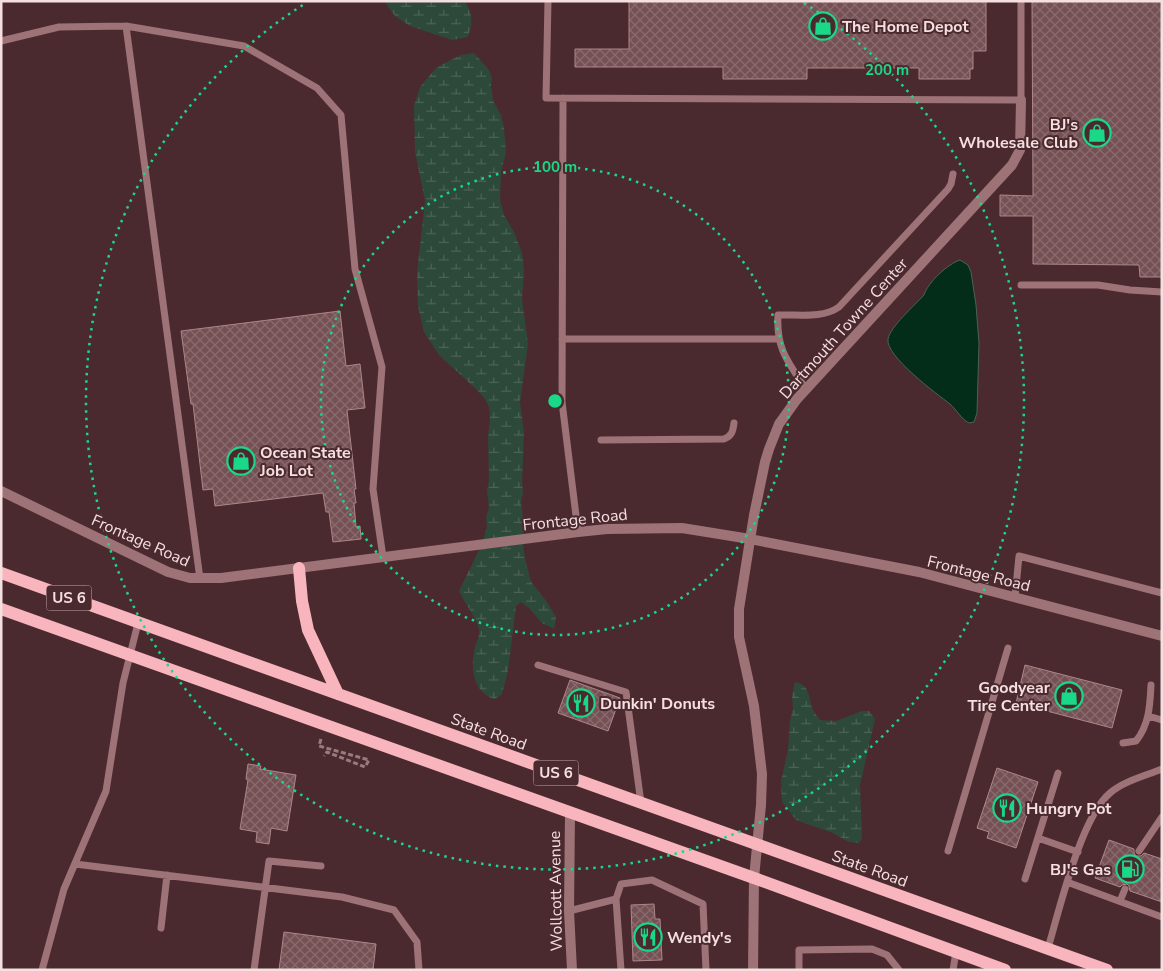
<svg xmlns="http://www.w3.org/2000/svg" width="1163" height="971" font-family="'Nunito Sans',sans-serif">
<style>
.wetland{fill:url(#wetland-marsh)}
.water{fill:#032d19;stroke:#4c6255}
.building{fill:url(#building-cross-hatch);stroke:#ad868a}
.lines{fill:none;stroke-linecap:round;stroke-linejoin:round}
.path{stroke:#977b7e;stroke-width:3;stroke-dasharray:5 2.5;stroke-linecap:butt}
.lane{stroke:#9d7378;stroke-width:7}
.street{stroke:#9d7378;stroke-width:10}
.primary{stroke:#f9b5bd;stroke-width:12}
.ring{fill:none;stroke:#19d989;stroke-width:2.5;stroke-dasharray:2.5 5}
.labels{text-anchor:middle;stroke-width:4;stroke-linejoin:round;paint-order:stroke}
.shield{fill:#4b2a2f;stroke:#c2a9ac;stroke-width:1}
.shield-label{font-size:15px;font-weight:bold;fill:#f5dfe1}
.poi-label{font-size:16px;font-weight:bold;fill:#f5dfe1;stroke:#4b2a2f;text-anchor:start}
.street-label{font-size:16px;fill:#f5dfe1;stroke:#4b2a2f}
.centre{fill:#19d989;stroke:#4b2a2f;stroke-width:2.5}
.ring-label{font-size:15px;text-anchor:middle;font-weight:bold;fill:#19d989;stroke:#4b2a2f;stroke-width:4;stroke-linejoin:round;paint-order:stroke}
</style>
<defs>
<pattern id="wetland-marsh" width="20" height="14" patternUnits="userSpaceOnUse" patternTransform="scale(1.25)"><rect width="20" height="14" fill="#2d4939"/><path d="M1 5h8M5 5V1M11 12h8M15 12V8" fill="none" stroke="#4c6355"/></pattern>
<pattern id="building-cross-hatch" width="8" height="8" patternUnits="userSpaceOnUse" patternTransform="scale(1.25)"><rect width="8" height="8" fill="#755155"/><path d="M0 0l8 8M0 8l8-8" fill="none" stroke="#896a6d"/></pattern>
</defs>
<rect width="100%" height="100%" fill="#4b2a2f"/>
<!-- wetland -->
<path class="wetland" d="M384,1H465C473,17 473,20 468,37L452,40L410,26L395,16Z
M474,53L489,70L492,79L491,85L493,101L501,115L504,128L506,152L501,172L500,200L504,215L514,232L522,253L524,270L522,298L528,344L520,402L524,433L522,482L523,492L521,502L524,526L523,543L525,559L531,582L547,602L556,617L554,629L542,623L529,608L521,602L516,606L508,671L502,694L495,699C473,693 470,667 475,647C477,640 480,637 479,629C475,615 465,604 459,591L482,544L487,527L486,517L489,507L487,490L489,480L488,436L490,419L489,407L485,399L477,390L439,355L424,332L418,306L417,273L425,201L415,151L414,106L420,87L437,67L461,55Z
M795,682C811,685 808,698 813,710C815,714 818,717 820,720L836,721L862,711H869L875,719L860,785L862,838L859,843L849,842L833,833L796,820L782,802L781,781L788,750L790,721L793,709L792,695Z"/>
<!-- water -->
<path class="water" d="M960,260L968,265L971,272L976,305L979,343L977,413L974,422L969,423C961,419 957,410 950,404C937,394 885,356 888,339C890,327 915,305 924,295C928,282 948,264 960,260Z"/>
<!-- building -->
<path class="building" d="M629,1H986V51H973V69H970V79H919V68H807V79H723V67H575V49H629Z
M1032,1H1162V277H1140L1139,265L1033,264V216H1000V195L1033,196Z
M340,311L346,366L360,364L365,408L347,410L356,489H354L356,503H354L356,527L360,526L361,539L333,542L329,512H326L323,493L215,506L213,489L203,490L193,404H191L181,331Z
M1025,665L1122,690L1112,728L1016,703Z
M570,680L620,698L608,731L558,713Z
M248,764L261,766L260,769L296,775L287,831L271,828L269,844L256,842L257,832L240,829L248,780L246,779Z
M997,768L1038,782L1016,848L987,838L989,832L977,828Z
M1109,840L1134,849V853L1136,856H1141L1144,853L1162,859V902L1130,891L1129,886L1127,884L1122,885L1120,887L1095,878Z
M654,904L655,919H660L662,960L633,961L631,905Z
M284,932L376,944L373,970H279Z"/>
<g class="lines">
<!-- path -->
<path class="path" d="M321,739L319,746L369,760L365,767L327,752L324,756"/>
<!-- lane -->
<path class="lane" d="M548,1L546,98L1021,100V1
M126,26L200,579
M1,41L59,27L126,26L244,46L317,88L341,115L355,269L382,367L373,489L383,557
M563,98L562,402L578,532
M1021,285H1098L1130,290L1162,292
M562,339H779
M806,389C788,362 776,349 778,315C797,314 822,319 839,307L948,189L951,184L953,174
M601,440L724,439C732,436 733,431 734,423
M1015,597L1019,556L1162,593
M538,665L626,692L641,803
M1148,716L1162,720
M1123,743L1136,741C1149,725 1150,706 1151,685
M1038,838L1078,852
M948,851L1008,648
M1139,851L1162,817
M75,864L342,897L394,910L417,942L419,970
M1025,879L1058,773
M1067,882L1162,917
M616,899L621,884L652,880L703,904L706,970
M1120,901L1125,889
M569,911L616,899L621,970
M161,928L167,875
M1048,948C1059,911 1081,817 1110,793C1124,781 1145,776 1162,769
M42,970L64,889L106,791L123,683L138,623
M254,970L269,861L321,866
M799,970V950L872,949L887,955L899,970
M953,970L956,952"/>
<!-- street -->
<path class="street" d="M1,491L168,572L190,578H221L578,532L607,529L682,528L750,539L919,572L1162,636
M570,813L569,911L572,970
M753,970L754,878L761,805L762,774L754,706L739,637V609L754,515L765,462L769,449L779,424L797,399L1012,165L1020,150L1021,100"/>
<!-- primary -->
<path class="primary" d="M299,568L302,601L308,630L338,694
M1,573L1107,970
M1,609L754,878L1005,970"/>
</g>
<!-- distance rings -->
<g class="ring">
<circle cx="555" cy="401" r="234"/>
<path d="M804 3A469 469 0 1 1 306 3"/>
</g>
<!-- icons -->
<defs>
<g id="shop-ring" transform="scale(1.4375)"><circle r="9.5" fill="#4b2a2f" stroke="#19d989" stroke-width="1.5"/><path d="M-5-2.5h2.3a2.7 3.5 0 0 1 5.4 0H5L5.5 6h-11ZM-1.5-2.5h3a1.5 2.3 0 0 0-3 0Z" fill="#19d989"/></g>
<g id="restaurant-ring" transform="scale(1.4375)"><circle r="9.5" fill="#4b2a2f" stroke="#19d989" stroke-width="1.5"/><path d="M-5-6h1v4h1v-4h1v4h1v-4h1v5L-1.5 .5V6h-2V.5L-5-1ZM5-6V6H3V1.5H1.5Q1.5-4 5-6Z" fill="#19d989"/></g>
<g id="fuel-ring" transform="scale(1.4375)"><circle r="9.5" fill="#4b2a2f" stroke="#19d989" stroke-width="1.5"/><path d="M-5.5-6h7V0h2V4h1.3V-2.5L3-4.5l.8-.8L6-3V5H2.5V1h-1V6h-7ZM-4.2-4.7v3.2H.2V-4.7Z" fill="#19d989"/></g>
</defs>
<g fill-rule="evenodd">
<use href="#shop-ring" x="823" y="26"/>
<use href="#shop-ring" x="1097" y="133"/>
<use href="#shop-ring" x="241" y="461"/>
<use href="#shop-ring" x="1069" y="696"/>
<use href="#restaurant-ring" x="581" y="703"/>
<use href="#restaurant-ring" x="1007" y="808"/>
<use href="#fuel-ring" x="1130" y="869"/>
<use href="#restaurant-ring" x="648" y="937"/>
</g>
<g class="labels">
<!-- shield labels -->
<g class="shield">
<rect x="46.5" y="585.5" width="45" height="25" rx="4"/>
<rect x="533.5" y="760.5" width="45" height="25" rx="4"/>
</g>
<g class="shield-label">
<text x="69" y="603">US 6</text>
<text x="556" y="778">US 6</text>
</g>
<!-- poi labels -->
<g class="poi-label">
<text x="842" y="32">The Home Depot</text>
<text x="1078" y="130" text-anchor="end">BJ's<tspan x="1078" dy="18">Wholesale Club</tspan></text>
<text x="260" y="458">Ocean State<tspan x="260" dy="18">Job Lot</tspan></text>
<text x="1050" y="693" text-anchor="end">Goodyear<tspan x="1050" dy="18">Tire Center</tspan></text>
<text x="600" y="709">Dunkin' Donuts</text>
<text x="1026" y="814">Hungry Pot</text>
<text x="1111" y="875" text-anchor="end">BJ's Gas</text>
<text x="667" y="943">Wendy's</text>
</g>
<!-- street labels -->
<g class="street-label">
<text transform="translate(843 328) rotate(-48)" y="6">Dartmouth Towne Center</text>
<text transform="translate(575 519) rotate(-6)" y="6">Frontage Road</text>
<text transform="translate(141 540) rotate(24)" y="6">Frontage Road</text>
<text transform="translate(979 573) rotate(14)" y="6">Frontage Road</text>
<text transform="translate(489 731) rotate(20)" y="6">State Road</text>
<text transform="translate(870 868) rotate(20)" y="6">State Road</text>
<text transform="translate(555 891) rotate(-91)" y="6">Wollcott Avenue</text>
</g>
</g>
<circle cx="555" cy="401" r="8" class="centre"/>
<g class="ring-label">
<text x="887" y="75">200 m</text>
<text x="555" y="172">100 m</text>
</g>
<!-- border -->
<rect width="1163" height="971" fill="none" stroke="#f5dfe1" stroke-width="5"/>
</svg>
